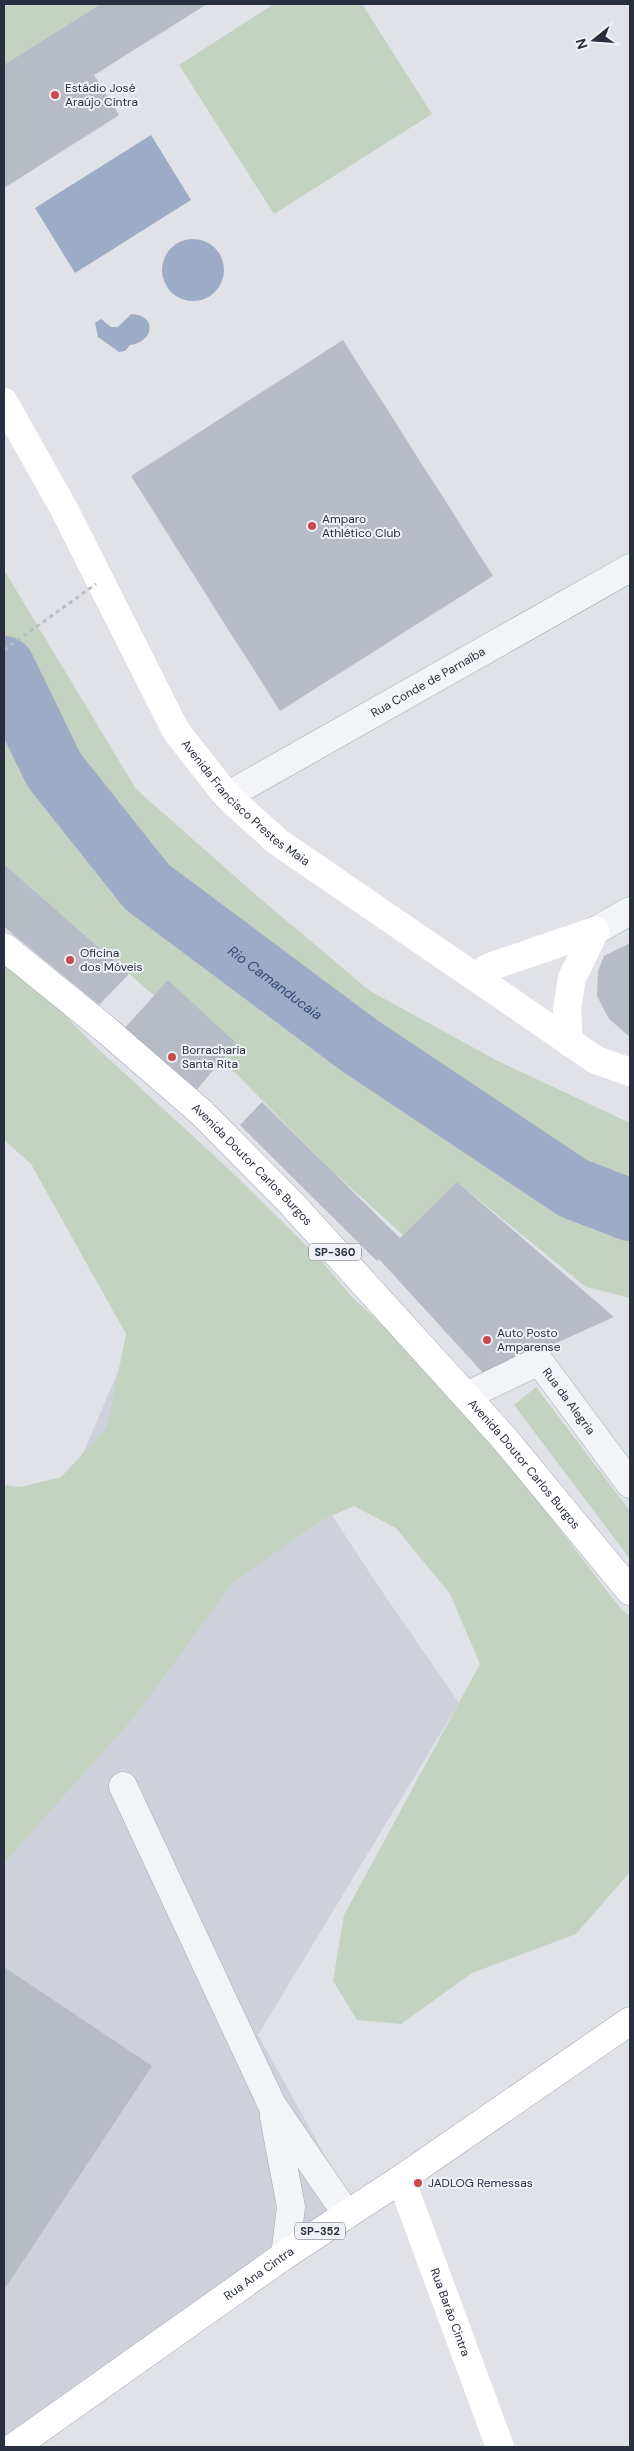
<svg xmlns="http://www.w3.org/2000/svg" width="634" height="2451" font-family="'DM Sans',sans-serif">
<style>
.built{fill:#ced1da}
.green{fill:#c4d2c1}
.water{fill:#9cacc7}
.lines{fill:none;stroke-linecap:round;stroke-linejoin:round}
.river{stroke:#9cacc7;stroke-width:62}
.building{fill:#b7bbc5}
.street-casing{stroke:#a5a9b2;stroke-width:29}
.primary-casing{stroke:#a0a6b4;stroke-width:29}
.street{stroke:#f3f4f7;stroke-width:28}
.secondary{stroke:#fff;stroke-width:28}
.primary{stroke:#fff;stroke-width:28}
.path-bridge{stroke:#babdc3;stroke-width:3;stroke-dasharray:4 4;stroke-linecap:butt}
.poi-dot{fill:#ca494f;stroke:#eff1f6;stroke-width:2}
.labels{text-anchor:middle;stroke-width:4;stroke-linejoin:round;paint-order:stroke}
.shield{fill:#eff1f6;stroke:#646976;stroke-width:1}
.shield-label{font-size:11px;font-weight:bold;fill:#292f3f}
.poi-label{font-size:12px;fill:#292f3f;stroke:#eff1f6;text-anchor:start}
.street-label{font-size:12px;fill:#292f3f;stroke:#eff1f6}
.water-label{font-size:14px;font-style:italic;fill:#344972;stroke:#eff1f6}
</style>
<rect width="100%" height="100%" fill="#e0e2e8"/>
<!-- built -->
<path class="built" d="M119,1369L293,1456L379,1587L459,1703L258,2035L354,2208L4,2445V1542L44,1545Z"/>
<!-- green -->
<path class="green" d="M4,4H207L94,75L119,115L4,188Z
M274,4H362L432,114L274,214L179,65Z
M4,570L136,789L256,895L370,991L498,1061L630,1123V1298L586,1287L457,1182L403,1235L330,1169L191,1028L4,864Z
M4,953L96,1047L233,1173L320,1259L352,1297L438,1377L482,1428L620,1608L630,1616V1872L576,1934L472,1973L401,2024L357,2020L333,1981L344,1915L480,1664L450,1594L396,1528L354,1506L322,1520L234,1581L135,1716L4,1863V1485L21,1487L61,1477L107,1428L126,1334L31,1164L4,1140Z
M536,1387L630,1511V1559L514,1405Z"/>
<!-- water -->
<path class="water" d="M151,135L191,200L75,273L35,208Z
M162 270a31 31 0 1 1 62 0a31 31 0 1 1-62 0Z
M131,314C158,315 154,342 130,345L125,351L119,352L98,337L95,323L101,319L111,327H118Z"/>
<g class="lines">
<!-- river -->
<path class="river" id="s1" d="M4,667L54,770L147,887L360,1046L573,1188L630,1210"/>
</g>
<!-- building -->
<path class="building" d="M101,4H207L94,75L119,115L4,188V65Z
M343,340L493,576L280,711L131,476Z
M4,864L129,974L99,1005L4,927Z
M630,943V1037L609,1019L597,996L598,971L604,956Z
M168,980L236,1043L194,1093L124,1029Z
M262,1102L400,1238L457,1182L614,1317L485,1375L379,1259L377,1261L240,1125Z
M4,1967L152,2066L4,2290Z"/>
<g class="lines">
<!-- street casing -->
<g class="street-casing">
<g id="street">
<path id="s2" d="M227,796L630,568"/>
<path d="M595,931L630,911"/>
<path id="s3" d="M466,1396L539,1361L630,1484"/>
<path d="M123,1786L272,2105L346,2213"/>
<path d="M274,2117L291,2207L285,2255"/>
</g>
</g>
<!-- primary casing -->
<g class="primary-casing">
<g id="primary">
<path id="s6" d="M4,947L104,1028L202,1113L292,1204L503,1437L630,1591"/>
<path id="s7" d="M14,2447L285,2255L401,2179L630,2021"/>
</g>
</g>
<!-- street -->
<use href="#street" class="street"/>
<!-- secondary -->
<g class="secondary">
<path id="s4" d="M4,402L64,509L176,731L227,796L278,842L596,1060L630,1072"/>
<path d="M474,976L492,966L595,931"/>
<path d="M569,1042L567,1009L572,978L595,931"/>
<path id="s5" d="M401,2179L500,2447"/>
</g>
<!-- primary -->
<use href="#primary" class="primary"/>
<!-- path-bridge -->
<path class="path-bridge" d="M4,650L96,584"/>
</g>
<!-- markers -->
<g class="poi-dot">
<circle cx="55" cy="95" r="5"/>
<circle cx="312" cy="526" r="5"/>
<circle cx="70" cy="960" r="5"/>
<circle cx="172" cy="1057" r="5"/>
<circle cx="487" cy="1340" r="5"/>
<circle cx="418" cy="2183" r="5"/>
</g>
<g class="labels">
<!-- shield labels -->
<g class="shield">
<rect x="309" y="1243.5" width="52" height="17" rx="4"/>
<rect x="295" y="2222.5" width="50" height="17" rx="4"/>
</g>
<g class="shield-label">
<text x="335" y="1256">SP-360</text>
<text x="320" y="2235">SP-352</text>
</g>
<!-- poi labels -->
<g class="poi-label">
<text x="65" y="92">Estádio José<tspan x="65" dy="14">Araújo Cintra</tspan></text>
<text x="322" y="523">Amparo<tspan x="322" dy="14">Athlético Club</tspan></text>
<text x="80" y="957">Oficina<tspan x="80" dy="14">dos Móveis</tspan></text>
<text x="182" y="1054">Borracharia<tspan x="182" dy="14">Santa Rita</tspan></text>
<text x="497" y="1337">Auto Posto<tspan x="497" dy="14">Amparense</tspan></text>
<text x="428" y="2187">JADLOG Remessas</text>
</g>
<!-- street labels -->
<g class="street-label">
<text dy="4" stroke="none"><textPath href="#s2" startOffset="231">Rua Conde de Parnaíba</textPath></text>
<text dy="4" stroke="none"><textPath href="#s4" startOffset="472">Avenida Francisco Prestes Maia</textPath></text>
<text dy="4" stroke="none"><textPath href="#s6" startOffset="330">Avenida Doutor Carlos Burgos</textPath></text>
<text dy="4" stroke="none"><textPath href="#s3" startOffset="131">Rua da Alegria</textPath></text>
<text dy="4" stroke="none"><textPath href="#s6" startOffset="735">Avenida Doutor Carlos Burgos</textPath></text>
<text dy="4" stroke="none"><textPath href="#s7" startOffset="300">Rua Ana Cintra</textPath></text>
<text dy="4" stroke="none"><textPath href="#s5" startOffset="142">Rua Barão Cintra</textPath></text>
</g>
<!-- water labels -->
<g class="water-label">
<text dy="5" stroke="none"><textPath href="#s1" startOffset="424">Rio Camanducaia</textPath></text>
</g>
</g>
<!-- border -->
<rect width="634" height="2451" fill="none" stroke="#292f3f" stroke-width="10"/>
<!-- north arrow -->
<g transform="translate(594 40) rotate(253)" stroke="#eff1f6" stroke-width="4" paint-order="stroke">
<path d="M0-4L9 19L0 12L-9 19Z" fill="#292f3f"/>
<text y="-8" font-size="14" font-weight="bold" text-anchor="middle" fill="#292f3f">N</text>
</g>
</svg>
